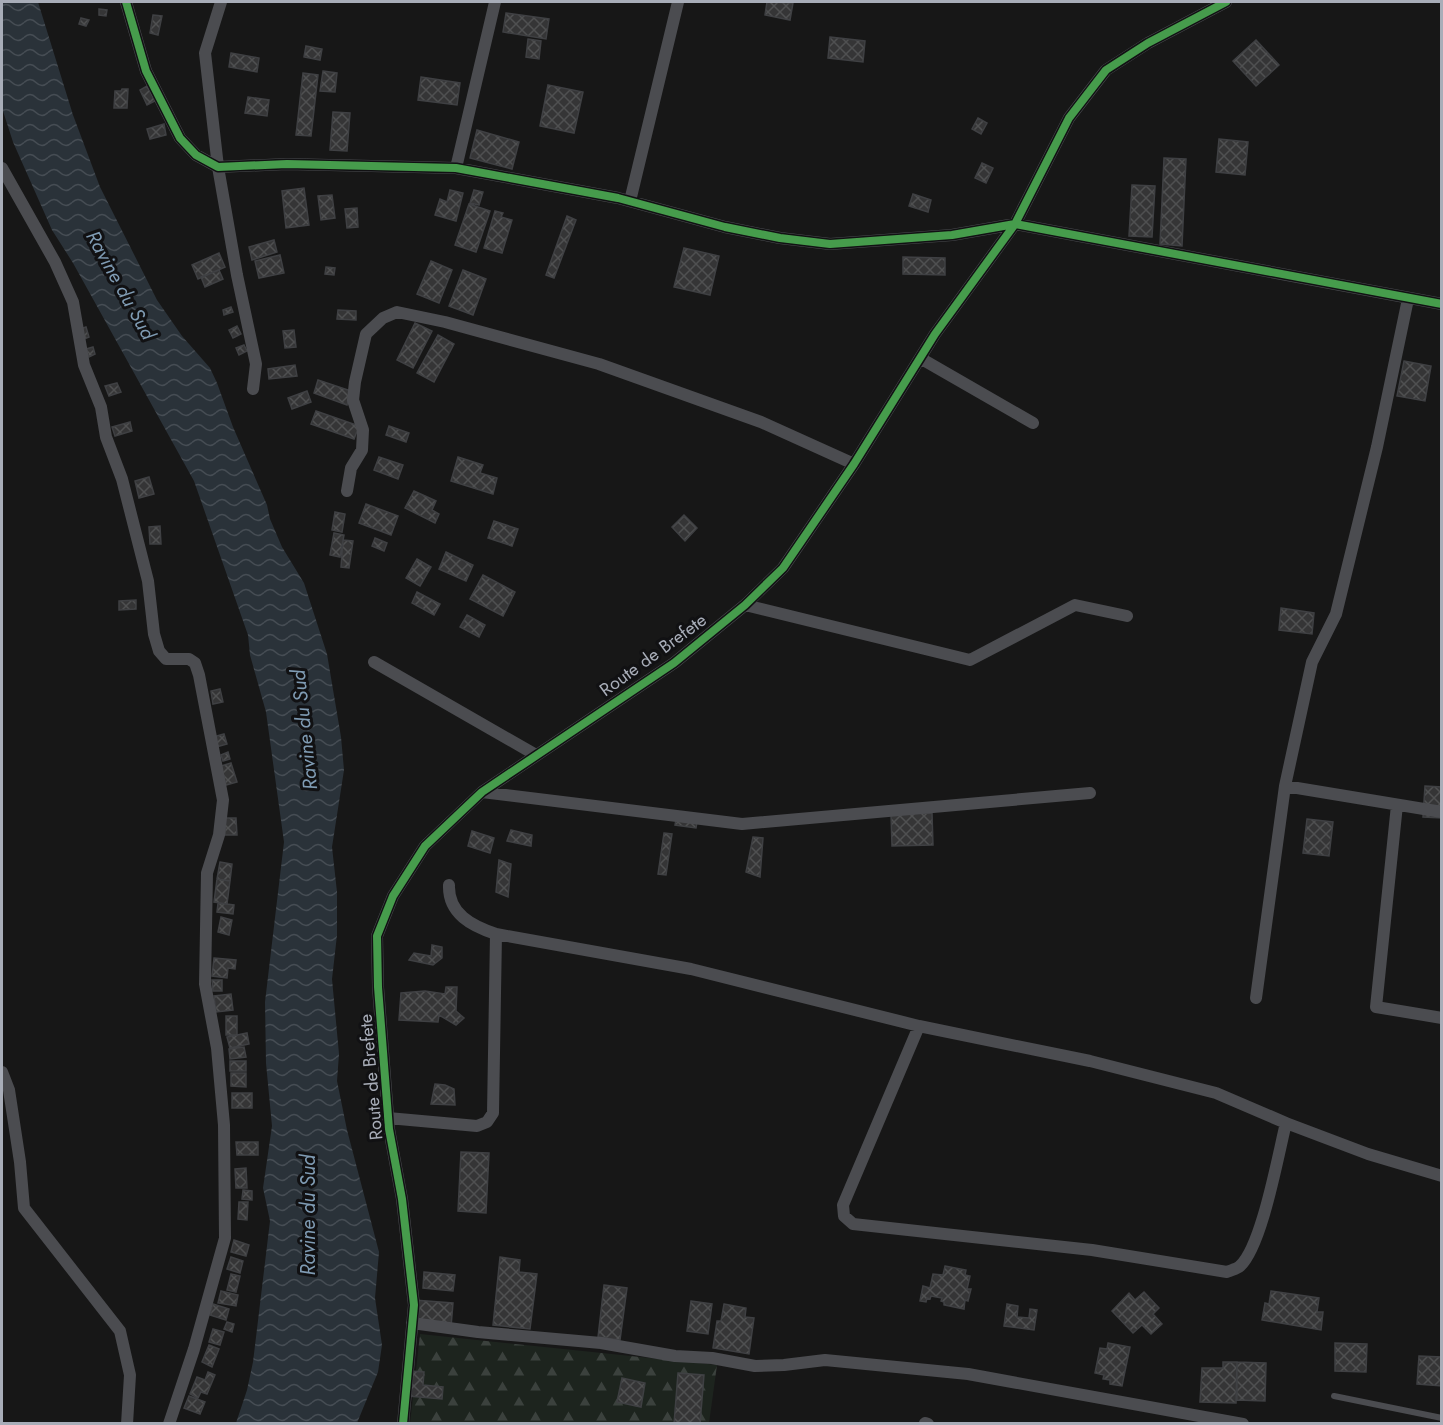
<svg xmlns="http://www.w3.org/2000/svg" width="1443" height="1425" font-family="Jost,sans-serif">
<style>
.forest{fill:url(#forest-firs)}
.water{fill:url(#water-waves)}
.building{fill:url(#building-cross-hatch);stroke:#3f4043;stroke-width:1.5}
.lines{fill:none;stroke-linecap:round;stroke-linejoin:round}
.service{stroke:#4b4c50;stroke-width:6}
.minor{stroke:#4b4c50;stroke-width:12}
.cycleway-casing{stroke:#111113;stroke-width:11}
.cycleway{stroke:#469c4c;stroke-width:8}
.labels{text-anchor:middle;stroke-width:6;stroke-linejoin:round;paint-order:stroke}
.street-label{font-size:18px;fill:#a8adb8;stroke:#111113}
.water-label{font-size:20px;font-style:italic;fill:#7f9bb3;stroke:#111113}
</style>
<defs>
<pattern id="forest-firs" width="22" height="20" patternUnits="userSpaceOnUse" patternTransform="scale(1.5)"><rect width="22" height="20" fill="#1d241e"/><path d="M5 1l3.5 6h-7zM16 11l3.5 6h-7z" fill="#3b413d"/></pattern>
<pattern id="water-waves" width="16" height="10" patternUnits="userSpaceOnUse" patternTransform="scale(1.5)"><rect width="16" height="10" fill="#2a3239"/><path d="M0 5q4-4 8 0t8 0" fill="none" stroke="#464d54"/></pattern>
<pattern id="building-cross-hatch" width="8" height="8" patternUnits="userSpaceOnUse" patternTransform="scale(1.5)"><rect width="8" height="8" fill="#353536"/><path d="M0 0l8 8M0 8l8-8" fill="none" stroke="#4f5051"/></pattern>
</defs>
<rect width="100%" height="100%" fill="#171717"/>
<!-- forest -->
<path class="forest" d="M420,1334L717,1365L709,1423L410,1424Z"/>
<!-- water -->
<path class="water" d="M2,2H38L73,115L100,187L157,300L182,336L210,368L217,383L233,427L267,505L270,519L282,547L304,583L327,654L341,737L344,770L332,847L337,892V935L332,979L339,1054L337,1081L347,1130L379,1252L375,1298L382,1345L378,1372L357,1423H236L247,1390L253,1362L270,1221L263,1188L272,1126L266,1063L265,1002L284,842L266,712L250,655L248,635L194,481L73,263L52,230L13,142L2,108Z"/>
<!-- building -->
<path class="building" d="M767,2L793,3L790,20L765,15Z
M99,9L107,10L106,16L99,15Z
M506,13L549,19L546,39L503,32Z
M153,15L162,16L158,35L150,33Z
M81,18L89,20L86,26L79,24Z
M830,37L865,41L863,62L828,58Z
M528,39L541,41L539,59L526,57Z
M1256,40L1279,65L1256,86L1233,61Z
M306,46L322,49L320,60L304,57Z
M231,53L259,58L257,72L229,67Z
M323,71L337,73L335,92L320,91Z
M303,73L318,75L311,136L296,135Z
M421,77L460,83L457,105L418,100Z
M548,85L583,92L574,133L540,126Z
M147,86L155,101L147,105L140,90Z
M122,89H128L127,108H114L115,91H121Z
M248,97L269,100L267,116L245,113Z
M333,112L350,113L347,151L330,150Z
M978,118L987,123L981,134L972,129Z
M164,124L166,135L150,139L147,129Z
M477,130L519,142L512,169L470,158Z
M1219,139L1248,142L1245,175L1216,172Z
M1164,158L1186,159L1182,246L1160,244Z
M982,163L993,168L986,183L975,178Z
M1132,185L1155,186L1152,237L1129,236Z
M304,188L309,225L286,228L282,191Z
M450,190L463,193L456,221L435,215L440,199L447,202Z
M474,190L483,192L479,205L470,203Z
M913,194L931,200L928,212L909,206Z
M332,195L335,218L321,220L318,196Z
M469,204L490,211L476,252L455,245Z
M357,208L358,227L347,228L345,209Z
M495,211L503,213L501,217L512,220L502,253L484,248Z
M567,216L576,220L554,278L546,275Z
M274,240L277,252L252,260L249,247Z
M684,248L719,256L710,295L674,287Z
M219,253L225,267L198,279L192,265Z
M280,255L284,273L259,278L255,261Z
M903,257L945,258V275L903,274Z
M431,261L452,270L439,303L417,294Z
M326,267L335,268L334,275L325,274Z
M219,270L223,279L205,287L201,277Z
M463,270L486,279L473,315L449,306Z
M231,307L233,312L224,315L223,310Z
M338,310L356,311V320L337,319Z
M415,323L432,331L413,368L397,360Z
M237,326L241,334L233,338L229,330Z
M86,327L89,337L84,339L80,329Z
M294,330L296,347L285,348L283,331Z
M438,335L454,344L434,382L417,373Z
M244,345L247,351L239,355L236,348Z
M93,347L95,354L89,357L86,349Z
M1404,361L1431,366L1425,401L1397,396Z
M295,365L297,376L269,379L268,369Z
M318,380L351,391L347,405L314,393Z
M117,383L121,392L109,396L105,386Z
M307,391L311,402L292,409L288,398Z
M316,411L359,426L354,439L311,424Z
M130,422L132,431L115,436L112,427Z
M389,426L409,433L406,442L386,435Z
M379,457L403,465L398,479L374,470Z
M458,457L483,465L480,473L497,478L493,494L451,481Z
M149,477L154,494L139,498L135,481Z
M414,491L436,501L432,510L439,514L435,523L405,508Z
M366,504L398,516L391,535L359,523Z
M335,512L345,514L342,532L332,530Z
M684,515L697,528L685,541L672,527Z
M494,521L518,529L512,546L488,538Z
M160,526L161,544H150L149,527Z
M334,533L344,535L340,557L330,555Z
M375,538L387,543L384,551L372,546Z
M343,540L353,541L349,568L341,567Z
M446,552L473,565L466,581L439,569Z
M417,559L431,567L420,586L406,578Z
M483,575L515,592L503,616L470,599Z
M417,592L440,604L434,615L412,603Z
M136,600V609L119,610V601Z
M1281,608L1314,613L1312,634L1279,630Z
M467,615L485,625L479,637L460,627Z
M220,689L223,702L213,704L211,691Z
M224,734L227,744L216,747L213,737Z
M228,752L230,759L223,761L221,755Z
M231,763L237,782L226,785L221,766Z
M1425,786L1442,787V818L1423,817Z
M932,813L933,845L892,846L891,814Z
M677,814L698,817L696,828L675,825Z
M225,818H236L237,835H225Z
M1307,819L1333,822L1329,856L1303,853Z
M511,830L532,835L531,846L507,841Z
M472,831L494,838L490,853L468,846Z
M664,833L672,834L666,875L658,874Z
M753,837L763,838L760,877L746,872Z
M499,860L511,864L508,897L496,892Z
M220,862L232,864L230,881L217,879Z
M217,879L230,881L227,904L214,902Z
M218,903L234,905L233,914L217,912Z
M221,917L232,920L229,935L218,932Z
M432,945L442,947V958L433,965L409,960L414,953L431,956Z
M214,958L236,960L235,969L228,968L227,978L212,976Z
M212,980H222V991H213Z
M446,987H457L456,1011L464,1018L456,1025L439,1015L438,1022L399,1020L401,993L425,991L445,994Z
M231,994L233,1010L216,1012L214,996Z
M226,1016H237V1035H226Z
M247,1033L249,1044L230,1048L227,1037Z
M244,1047L246,1057L230,1059L229,1049Z
M230,1061H246V1071H230Z
M231,1073H246V1087L231,1086Z
M435,1084L445,1085L454,1089L455,1105L431,1104Z
M232,1093H252V1108H232Z
M236,1142H258V1155H237Z
M461,1152L489,1153L486,1213L458,1211Z
M246,1168L247,1188H236L235,1169Z
M243,1190L252,1191V1200L242,1199Z
M239,1202H248L247,1220L238,1219Z
M234,1240L249,1245L246,1256L231,1252Z
M231,1257L243,1261L240,1273L227,1269Z
M500,1257L520,1260L519,1272L537,1274L530,1329L493,1325Z
M945,1266L966,1270L965,1275L970,1276L967,1289H971L968,1301L965,1300L964,1309L944,1305V1302L941,1301L942,1298L931,1296L930,1299L927,1298L926,1302L920,1301L923,1286L930,1288L933,1274L943,1275Z
M424,1272L455,1275L453,1291L423,1288Z
M231,1274L240,1276L236,1292L227,1290Z
M604,1285L627,1288L620,1340L598,1337Z
M221,1291L238,1295L236,1306L218,1303Z
M1271,1291L1319,1298L1317,1312H1323L1321,1330L1262,1320L1265,1303L1269,1304Z
M1144,1292L1159,1308L1153,1314L1162,1324L1151,1334L1142,1325L1133,1333L1112,1311L1129,1293L1135,1300Z
M414,1300L453,1303L451,1327L413,1324Z
M691,1301L712,1304L708,1334L687,1331Z
M213,1304L229,1309L226,1320L210,1315Z
M724,1304L746,1308L745,1317L754,1318L749,1354L713,1348L717,1321H721Z
M1007,1304L1018,1306L1017,1317L1029,1318L1030,1309L1037,1310L1034,1330L1004,1326Z
M227,1322L234,1324L232,1332L224,1329Z
M213,1329L224,1332L220,1345L209,1342Z
M1108,1343L1130,1347L1122,1386L1110,1384V1380L1103,1379L1104,1375L1095,1373L1100,1348L1107,1349Z
M1335,1343L1367,1344L1366,1372L1335,1371Z
M209,1345L219,1349L212,1367L202,1362Z
M1419,1356L1442,1357V1386L1417,1384Z
M1223,1362H1237L1236,1403L1200,1402L1202,1368H1223Z
M1237,1362L1266,1363L1265,1401L1237,1400Z
M410,1371L424,1372L423,1385L443,1387L442,1399L408,1396Z
M208,1372L215,1375L207,1394L201,1392L198,1398L190,1394L197,1377L205,1380Z
M678,1373L704,1375L700,1424H674Z
M622,1378L645,1383L641,1407L617,1402Z
M189,1396L205,1402L200,1414L184,1408Z"/>
<g class="lines">
<!-- service -->
<path class="service" d="M1334,1396L1442,1418"/>
<!-- minor -->
<path class="minor" d="M126,2L146,71L180,138L196,155L218,167L287,164L456,168L618,198L725,227L780,238L830,244L952,235L1015,224L1442,304
M221,2L205,53L218,167L237,275L256,364L253,389
M2,168L55,262L73,302L84,365L101,407L106,437L122,479L148,581L154,634L159,651L166,659H189L195,663L199,675L223,800L219,835L207,873L205,984L217,1048L224,1125L225,1238L194,1349L169,1424
M456,168L495,2
M630,201L678,2
M920,358L1033,423
M347,491L351,468L362,450L363,430L353,400L355,382L366,334L383,318L397,312L445,322L599,364L761,422L854,464
M745,605L970,660L1075,605L1127,616
M374,662L536,755
M1285,786L1442,812
M482,792L742,824L1090,793
M1397,805L1376,1007L1442,1018
M449,885C448,914 472,926 496,934
M1256,998L1285,786L1312,662L1336,614L1377,447L1408,299
M919,1026L843,1205L844,1216L853,1224L1092,1250L1227,1272C1231,1270 1237,1269 1240,1266C1262,1246 1278,1155 1286,1123L1368,1154L1442,1176
M2,1072L9,1090L20,1162L24,1208L120,1331L130,1375L127,1424
M388,1118L477,1126L487,1122L493,1113L496,934L691,969L919,1026L1090,1061L1216,1093L1286,1123
M412,1323L478,1332L601,1343L675,1356L712,1358L755,1366L784,1365L825,1360L968,1374L1243,1424
M925,1423L928,1424
M403,1424L414,1305L402,1199L389,1129L378,987L377,936L393,896L425,846L482,792L674,663L745,605L783,568L854,464L935,334L1015,224L1069,118L1106,70L1148,43L1226,2"/>
<!-- cycleway casing -->
<g class="cycleway-casing">
<path id="cycleway" d="M126,2L146,71L180,138L196,155L218,167L287,164L456,168L618,198L725,227L780,238L830,244L952,235L1015,224L1442,304
M403,1424L414,1305L402,1199L389,1129L378,987L377,936L393,896L425,846L482,792L674,663L745,605L783,568L854,464L935,334L1015,224L1069,118L1106,70L1148,43L1226,2"/>
</g>
<!-- cycleway -->
<use href="#cycleway" class="cycleway"/>
</g>
<g class="labels">
<!-- street labels -->
<g class="street-label">
<text transform="translate(653 655) rotate(-36)" y="6">Route de Brefete</text>
<text transform="translate(371 1077) rotate(-95)" y="6">Route de Brefete</text>
</g>
<!-- water labels -->
<g class="water-label">
<text transform="translate(121 285) rotate(61)" y="7">Ravine du Sud</text>
<text transform="translate(304 730) rotate(-96)" y="7">Ravine du Sud</text>
<text transform="translate(308 1215) rotate(-90)" y="7">Ravine du Sud</text>
</g>
</g>
<!-- border -->
<rect width="1443" height="1425" fill="none" stroke="#a8adb8" stroke-width="6"/>
</svg>
